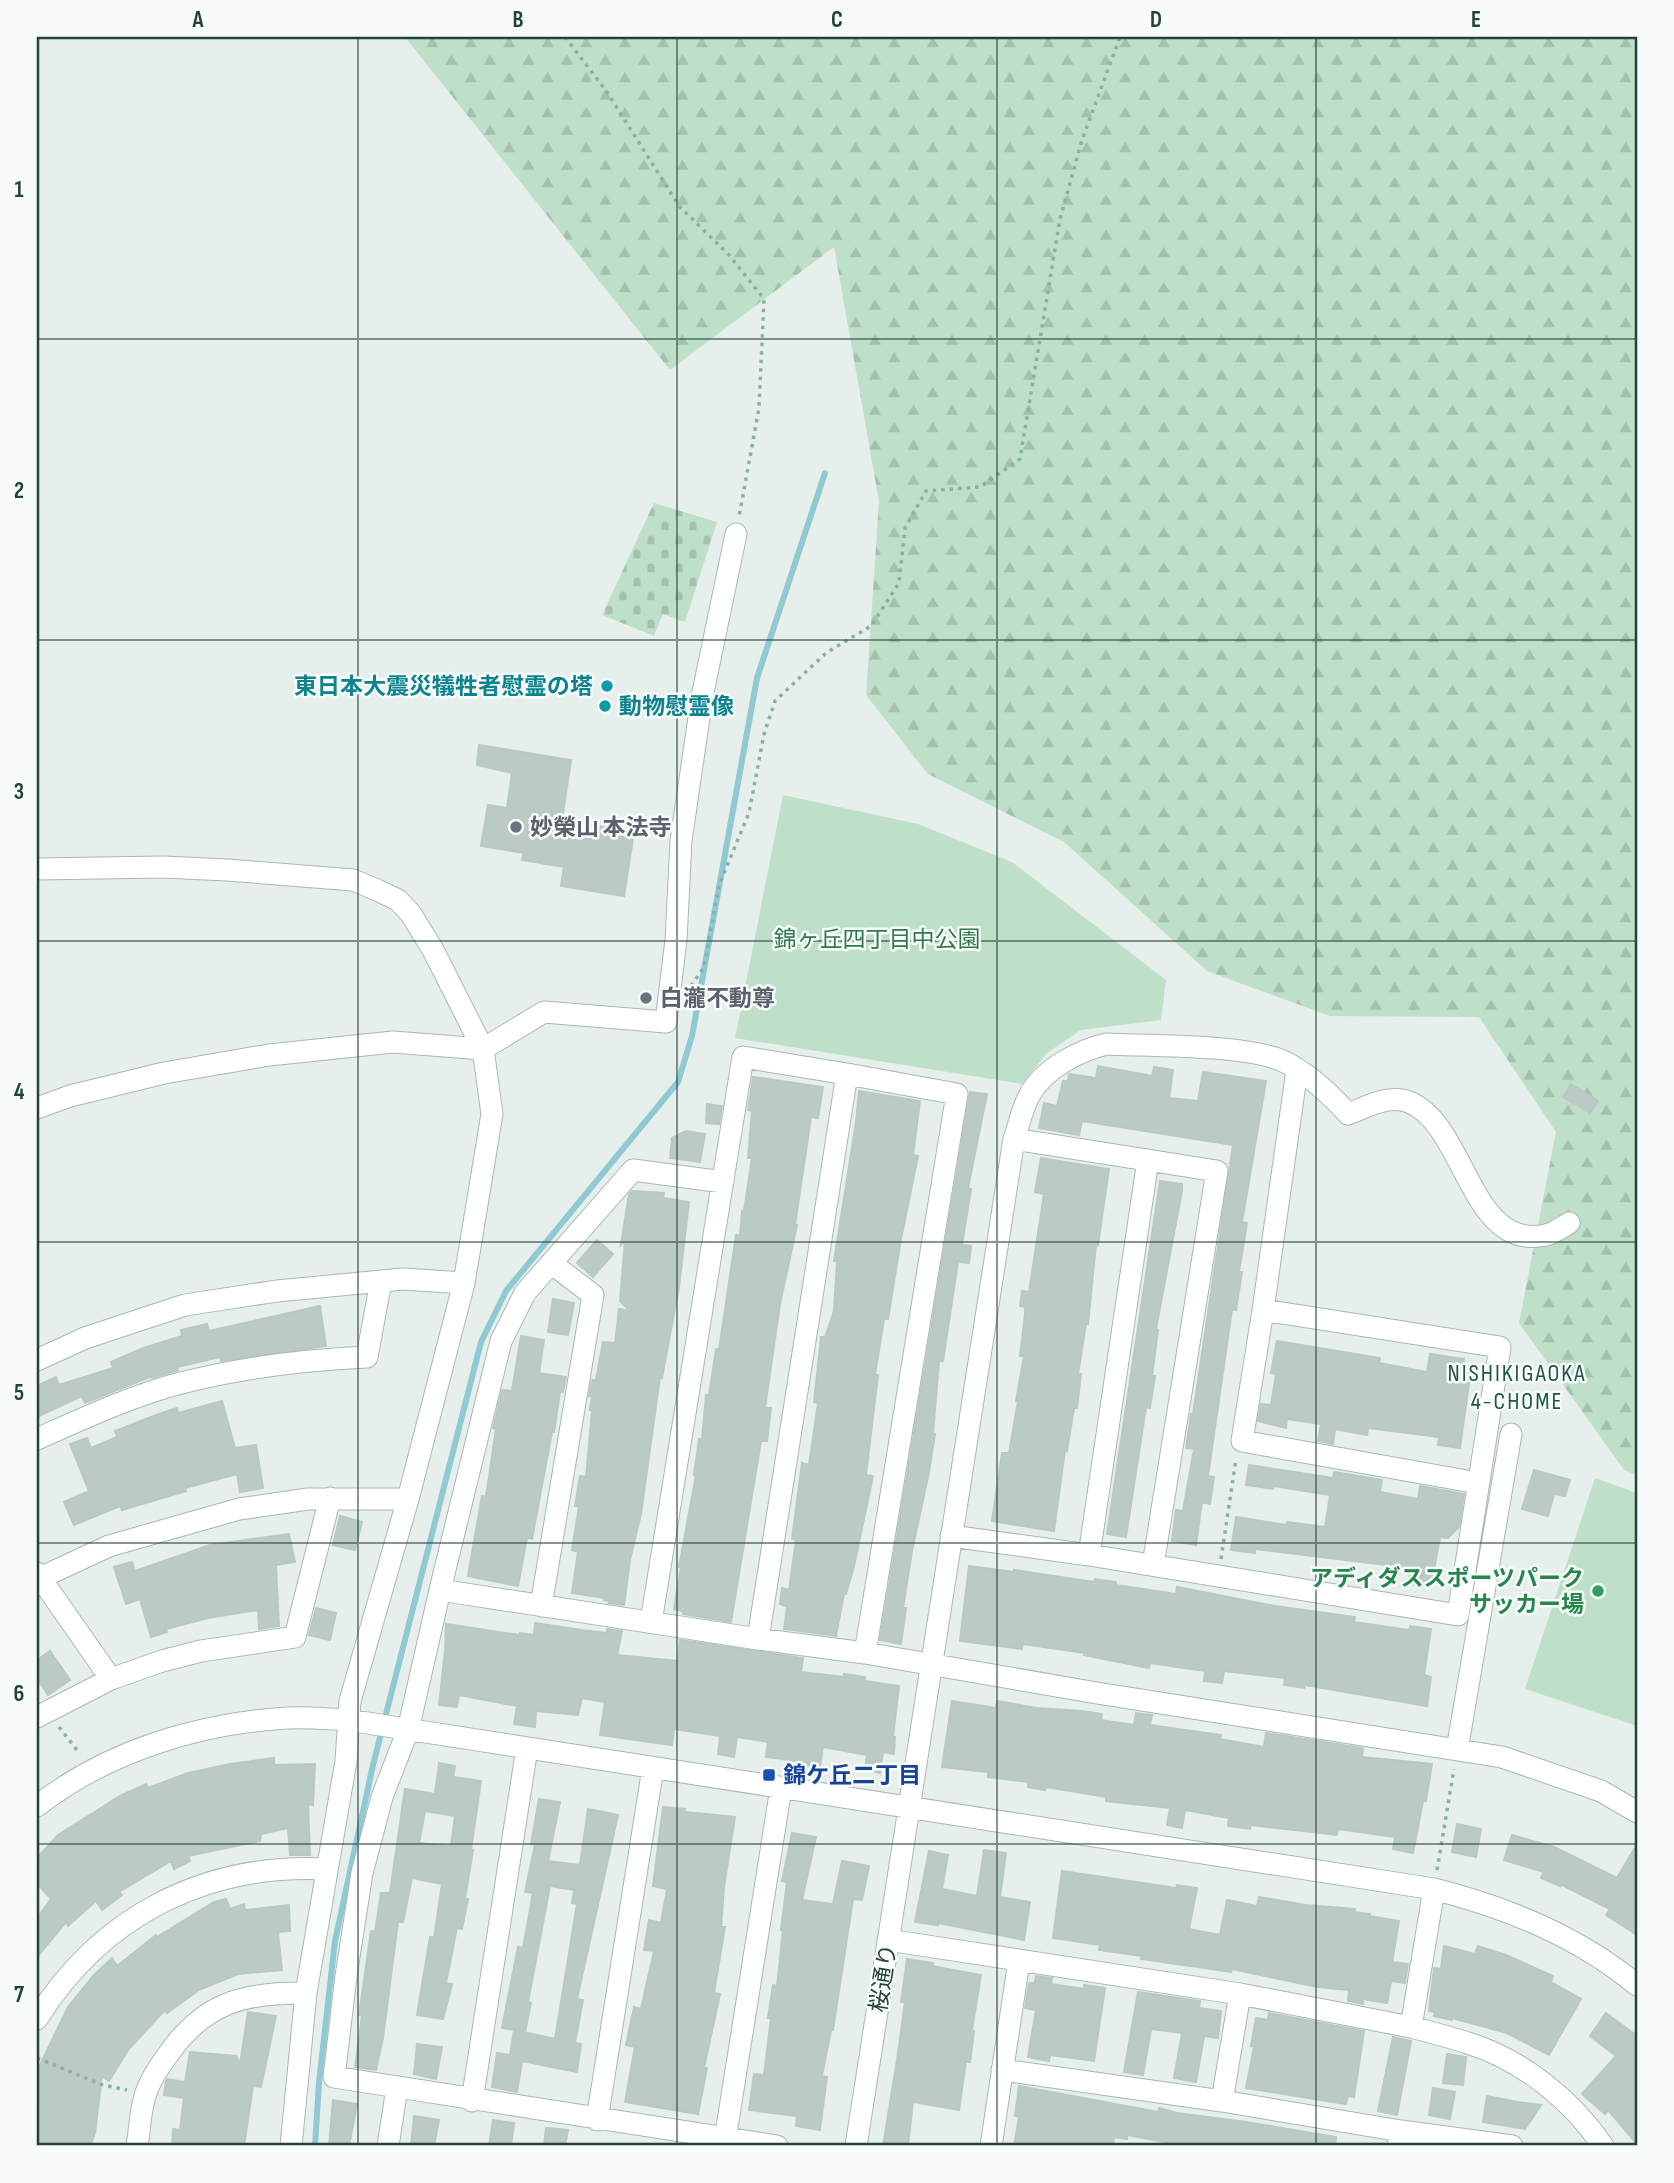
<svg xmlns="http://www.w3.org/2000/svg" width="1674" height="2183" font-family="'Sofia Sans Condensed','Noto Sans JP',sans-serif">
<style>
.forest{fill:url(#forest-firs)}
.cemetery{fill:url(#cemetery-stones)}
.park{fill:#bfe0c8}
.lines{fill:none;stroke-linecap:round;stroke-linejoin:round}
.stream{stroke:#8ec9d4;stroke-width:6}
.building{fill:#bbcac4;stroke:#b8c9c2;stroke-width:2;fill-rule:evenodd}
.minor-casing{stroke:#a8b8b2;stroke-width:23}
.path{stroke:#86b3a5;stroke-width:3.5;stroke-dasharray:3.5 5;stroke-linecap:butt}
.minor{stroke:#fff;stroke-width:21}
.grid{fill:none;stroke:#24423a;stroke-width:2;stroke-opacity:0.55}
.culture-dot{fill:#0f9aa8;stroke:#f7fbf9;stroke-width:2.5}
.worship-dot{fill:#6b7280;stroke:#f7fbf9;stroke-width:2.5}
.leisure-dot{fill:#2e9e5b;stroke:#f7fbf9;stroke-width:2.5}
.transit-dot{fill:#1a4fb4;stroke:#f7fbf9;stroke-width:2.5}
.labels{text-anchor:middle;stroke-width:5;stroke-linejoin:round;paint-order:stroke}
.culture-label{font-size:23px;font-weight:bold;fill:#0d838f;stroke:#f7fbf9;text-anchor:end}
.worship-label{font-size:23px;font-weight:bold;fill:#5b616d;stroke:#f7fbf9;text-anchor:start}
.park-label{font-size:23px;fill:#2d7a4b;stroke:#f7fbf9}
.leisure-label{font-size:23px;font-weight:bold;fill:#27864d;stroke:#f7fbf9;text-anchor:end}
.transit-label{font-size:23px;font-weight:bold;fill:#164399;stroke:#f7fbf9;text-anchor:start}
.street-label{font-size:23px;fill:#24423a;stroke:#f7fbf9}
.neighbourhood-label{font-size:24px;letter-spacing:2px;fill:#1f5548;stroke:#f7fbf9}
.neatline{fill:none;stroke:#24423a;stroke-width:2.5}
.grid-label{font-size:23px;text-anchor:middle;font-weight:bold;fill:#24423a}
</style>
<defs>
<pattern id="forest-firs" width="22" height="20" patternUnits="userSpaceOnUse" patternTransform="scale(1.75)"><rect width="22" height="20" fill="#bfe0c8"/><path d="M5 1l3.5 6h-7zM16 11l3.5 6h-7z" fill="#a4c1ad"/></pattern>
<pattern id="cemetery-stones" width="16" height="16" patternUnits="userSpaceOnUse" patternTransform="scale(1.75)"><rect width="16" height="16" fill="#bfe0c8"/><path d="M2 7V4a2 2 0 0 1 4 0v3zM10 15v-3a2 2 0 0 1 4 0v3z" fill="#a4c1ad"/></pattern>
</defs>
<rect width="100%" height="100%" fill="#e6efeb"/>
<!-- forest -->
<path class="forest" d="M405,37H1637V1475L1624,1470L1519,1323L1556,1132L1479,1017L1330,1016L1207,971L1064,842L928,774L866,695L879,501L834,247L670,370Z"/>
<!-- cemetery -->
<path class="cemetery" d="M654,503L717,522L685,622L663,614L654,636L602,615Z"/>
<!-- park -->
<path class="park" d="M783,795L918,824L1012,862L1166,980L1161,1020L1081,1030L1047,1053L1022,1084L735,1038Z
M1595,1478L1637,1493V1726L1525,1689Z"/>
<g class="lines">
<!-- stream -->
<path class="stream" d="M315,2146L319,2083L335,1941L373,1765L481,1342L506,1291L678,1082L692,1036L757,678L825,473"/>
</g>
<!-- building -->
<path class="building" d="M479,745L571,760L562,820L634,832L624,896L561,886L564,867L522,860L524,853L481,846L488,805L507,808L512,773L477,765Z
M1098,1066L1152,1076L1154,1067L1173,1070L1169,1098L1198,1101L1203,1072L1266,1081L1242,1222L1247,1223L1239,1272H1242L1236,1310L1232,1309L1208,1476L1214,1477L1210,1504L1202,1502L1196,1545L1172,1541L1176,1510L1183,1511L1194,1449L1186,1448L1191,1414H1193L1233,1145L1082,1121L1079,1135L1039,1128L1044,1103L1057,1106L1063,1081H1068L1069,1074L1096,1078Z
M753,1077L823,1087L818,1118L811,1117L795,1225H797L780,1304L765,1408H771L767,1441H761L731,1622L683,1614V1611L674,1609L681,1567H679L696,1475H694L699,1439H702L706,1395H709L716,1349L719,1350L736,1235H740L742,1211H744L752,1158H748L752,1111L748,1110Z
M1571,1084L1598,1101L1590,1113L1563,1097Z
M859,1091L920,1101L913,1155L918,1156L901,1239L888,1319H884L875,1375H878L866,1475L873,1476L854,1566L846,1594H844L836,1636L784,1629L787,1607L780,1604L782,1588L789,1590L796,1540L792,1539L802,1463L809,1465L818,1403L814,1402L821,1337H825L834,1311L837,1261H834L856,1122Z
M970,1092L987,1094L968,1188L971,1189L962,1245L971,1246L969,1263L958,1262L943,1361H939L933,1434H935L929,1472L912,1551L903,1608H906L901,1644L880,1640Z
M707,1104L722,1106L719,1124L706,1123Z
M686,1131L705,1134L700,1162L670,1158L672,1138Z
M1041,1158L1109,1169L1098,1245L1096,1244L1088,1324H1086L1078,1374H1081L1077,1408H1074L1067,1451L1065,1450L1054,1531L992,1521L1002,1453H1009L1018,1401H1016L1024,1356H1020L1025,1314V1307L1020,1306L1022,1291L1029,1292L1044,1194L1035,1192Z
M1160,1181L1182,1184V1191L1156,1329L1158,1330L1152,1376H1155L1150,1408L1146,1407L1126,1537L1107,1534Z
M632,1191L664,1193L663,1198L689,1202L679,1287L662,1378L660,1377L641,1514L630,1560L624,1605L609,1603V1601L604,1600L605,1598L572,1593L578,1552L572,1550L579,1506H575L580,1476L586,1477L592,1411L590,1410L592,1396H589L592,1380H596L603,1342L615,1343L619,1309L630,1311L620,1301L625,1240L621,1245L629,1194Z
M597,1240L613,1254L593,1277L577,1263Z
M553,1299L574,1303L568,1335L548,1332Z
M320,1306L326,1346L221,1361L220,1357L177,1367L178,1370L152,1378V1376L85,1403L82,1396L37,1417V1386L56,1377L59,1385L113,1368L111,1362L143,1348L182,1336L181,1330L207,1324L209,1331Z
M521,1336L544,1340L539,1373L566,1377L563,1392H560L554,1432H552L532,1539L527,1538L518,1586L468,1576L482,1496L486,1497L496,1429L493,1428L502,1390L512,1391Z
M1277,1341L1380,1358L1379,1363L1427,1372L1430,1354L1464,1359L1463,1368L1471,1369L1460,1448L1438,1445L1439,1437L1368,1428L1367,1435L1335,1429L1333,1444L1318,1441L1321,1424L1287,1419L1286,1428L1258,1421L1261,1404L1271,1405L1276,1374L1271,1373Z
M222,1401L235,1448L256,1445L263,1488L240,1492L237,1474L185,1488L186,1491L122,1510L120,1506L74,1525L64,1502L89,1491L70,1444L87,1438L91,1448L117,1437L115,1431L156,1415L177,1408L178,1413Z
M1249,1465L1333,1478L1334,1472L1382,1480L1380,1492L1418,1499L1420,1486L1464,1494L1459,1527L1448,1538L1440,1537L1431,1587L1408,1584L1411,1568L1255,1549V1553L1231,1550L1236,1517L1286,1525L1287,1522L1325,1527L1330,1495L1274,1486L1273,1489L1246,1485Z
M1534,1470L1570,1480L1565,1496L1554,1494L1548,1516L1522,1509Z
M340,1516L362,1522L355,1550L333,1545Z
M289,1534L295,1562L276,1565L279,1626L259,1629L258,1610L208,1618L166,1629L167,1632L151,1637L140,1599L126,1604L114,1567L132,1562L135,1571L210,1545Z
M969,1566L1014,1572V1570L1094,1582L1095,1579L1116,1582V1585L1176,1594L1177,1587L1275,1606L1355,1617L1354,1622L1409,1630L1410,1626L1431,1629L1424,1675L1431,1677L1427,1706L1305,1685L1304,1688L1284,1685L1285,1678L1224,1671L1222,1683L1204,1681L1205,1671L1150,1663L1149,1668L1084,1655L1085,1653L1023,1644L1022,1649L960,1641Z
M316,1608L336,1613L330,1640L309,1635Z
M535,1623L581,1630L607,1633V1629L622,1631L617,1655L678,1661L680,1640L803,1658L801,1672L844,1677V1674L865,1677V1681L899,1686L893,1737H895L894,1754L883,1752L880,1773L865,1769L867,1755L823,1747L820,1767L804,1765V1762L766,1757L768,1742L737,1737L734,1757L718,1754L720,1736L674,1729L672,1745L600,1735L605,1702L582,1698L578,1715L536,1711L535,1727L514,1724L517,1706L459,1695L457,1707L439,1705L445,1651L446,1624L519,1635L520,1633L534,1635Z
M50,1651L70,1680L48,1695L37,1678V1660Z
M952,1701L996,1708L997,1701L1037,1708L1082,1711L1102,1714L1101,1720L1134,1725L1136,1713L1152,1715L1150,1725L1221,1735L1220,1739L1264,1747L1266,1733L1363,1748L1362,1757L1432,1764L1426,1801H1423L1413,1853L1393,1849L1395,1837L1338,1829L1337,1835L1251,1825L1250,1829L1228,1826L1229,1818L1185,1810L1182,1828L1167,1825L1170,1808L1106,1801V1797L1046,1787L1045,1790L1028,1787V1782L988,1777V1772L942,1767Z
M274,1758V1765L315,1764L313,1805L308,1804L310,1855H290L288,1828L261,1834L260,1841L188,1856L190,1861L174,1869L171,1861L119,1892L122,1895L102,1910L96,1901L68,1926L66,1922L37,1957V1918L51,1899L37,1883V1858L58,1835L120,1796L146,1784L148,1788L188,1773L230,1764Z
M439,1763L455,1766L453,1777L481,1781L471,1850H473L465,1899H468L462,1929L457,1928L446,1983L452,1984L443,2019L417,2015L430,1937L434,1938L442,1884L412,1878L403,1922H398L383,2038L376,2070L355,2067L362,2016L359,2015L371,1931L375,1932L381,1893H390L405,1789L435,1794ZM425,1811L455,1816L451,1846L419,1843Z
M539,1799L560,1802L548,1861L580,1865L588,1809L618,1815L577,1999L583,2000L575,2043L581,2044L577,2072L522,2061L517,2092L492,2087L497,2053L510,2055L514,2030L502,2028L518,1947L523,1948L533,1893L525,1892L535,1845L531,1844ZM550,1886L574,1890L572,1903L577,1904L555,2039L519,2031L525,2032L531,2003L528,2002Z
M663,1807L685,1809V1812L735,1817L724,1887L721,1927H725L714,1993L720,1994L704,2068H707L698,2114L625,2102L635,2047L626,2045L634,2007L641,2009L654,1951L644,1950L649,1920L661,1923L667,1889L653,1886Z
M1457,1824L1481,1829L1476,1857L1452,1852Z
M792,1833L816,1837L802,1900L833,1904L842,1861L869,1866L862,1900L853,1899L833,2030H831L822,2076L827,2077L820,2130L796,2126L797,2116L749,2110L754,2074L764,2075L771,2018H768L773,1985L777,1986L783,1930H781L787,1882L782,1881Z
M1512,1835L1554,1847L1617,1878L1637,1844V1935L1606,1915L1610,1909L1560,1884V1886L1541,1878L1544,1872L1504,1860Z
M984,1850L1006,1853L1000,1897L1030,1902L1024,1940L938,1923V1925L915,1922L929,1851L948,1855L942,1889L977,1896Z
M1062,1871L1176,1888L1177,1885L1197,1888L1189,1929L1220,1935L1227,1900L1257,1906L1259,1897L1306,1905L1355,1909L1354,1912L1370,1914L1369,1916L1399,1921L1392,1962L1408,1964L1405,1983L1391,1981L1387,2003L1363,1999V2004L1348,2001L1349,1990L1317,1987L1232,1969L1231,1972L1141,1959L1142,1956L1099,1950L1100,1945L1053,1938Z
M226,1899L230,1909L244,1904L245,1910L289,1905L290,1931L278,1932L282,1970L238,1974L199,1990L167,2013L165,2010L128,2050L109,2081L102,2076L95,2133L90,2146H37L39,2067L68,2007L94,1975L112,1958L117,1966L156,1935L157,1937L214,1902Z
M1444,1946L1475,1954L1478,1946L1506,1955L1553,1976L1551,1982L1581,1999L1549,2055L1507,2033L1452,2018V2020L1434,2016L1435,2012L1429,2011L1434,1968L1441,1969Z
M907,1959L933,1963L932,1966L981,1975L972,2030L974,2031L970,2062H966L959,2110L913,2102L908,2146H883L897,2060L905,2002H901Z
M1036,1976L1052,1978L1051,1984L1084,1989V1985L1105,1988L1094,2061L1050,2055L1049,2061L1028,2057L1036,2010L1025,2008L1029,1983H1035Z
M1138,1992L1200,2001L1199,2008L1221,2011L1218,2038L1204,2036L1196,2082L1174,2078L1182,2033L1151,2029L1143,2075L1124,2072Z
M248,2012L276,2016L261,2087L253,2086L244,2146H172L173,2129L180,2130L184,2098L164,2095L166,2081L167,2079L185,2082L190,2052L236,2056L240,2064Z
M1269,2013L1364,2031L1354,2097L1348,2096L1346,2104L1246,2088L1254,2047L1251,2046L1256,2018L1268,2020Z
M1606,2013L1637,2036V2144L1608,2110L1605,2114L1582,2094L1616,2056L1590,2036Z
M1393,2037L1411,2041L1397,2115L1378,2111Z
M417,2044L442,2047L436,2079L414,2074Z
M1447,2054L1466,2057L1463,2085L1443,2083Z
M1019,2086L1158,2112L1159,2108L1177,2113L1246,2122L1336,2137L1335,2146H1186L1127,2135V2139L1114,2137L1113,2146H1014L1019,2117L1015,2116Z
M1433,2088L1455,2092L1450,2119L1429,2115Z
M1487,2096L1517,2102L1541,2105L1525,2129L1483,2122Z
M333,2100L357,2104L349,2146H329Z
M414,2116L439,2120L434,2146H411Z
M493,2120L514,2123L511,2146H489Z
M546,2128L568,2130L565,2146H544Z"/>
<g class="lines">
<!-- minor casing -->
<g class="minor-casing">
<path id="minor" d="M37,869L163,867L227,870L353,880L377,890L398,900L411,914L433,950L483,1049L492,1114L464,1283L408,1499L350,1701L346,1761L306,1993L291,2146
M847,1074L957,1094L865,1653
M37,1108L70,1096L164,1073L269,1055L393,1042L483,1049L544,1012L666,1022L676,940L681,841L702,697L736,534
M1014,1139L1217,1171L1153,1565
M1148,1160L1089,1555L1458,1615L1500,1347L1263,1310L1297,1070
M1263,1310L1242,1441L1478,1483
M37,1360L85,1338L185,1305L277,1291L403,1279L464,1283
M37,1439C84,1418 131,1396 181,1383C243,1367 304,1360 367,1357L381,1281
M951,1536L1089,1555
M37,1573L111,1679
M40,1578L109,1546L239,1509L308,1499H408
M440,1590L501,1341L525,1293L633,1170L723,1182
M541,1606L593,1295L551,1263
M651,1622L743,1057L847,1074L758,1639L440,1590L408,1730L382,1797L362,1873L346,1976L334,2077L777,2146
M758,1639L865,1653L1097,1693L1502,1757L1601,1791L1637,1812
M37,1717L111,1679L162,1661L201,1651L295,1637L330,1498
M1457,1750L1511,1434
M37,1806C108,1751 199,1723 288,1718C308,1717 328,1719 348,1720L1434,1889C1508,1908 1577,1936 1637,1985
M1434,1889L1411,2027C1430,2032 1449,2037 1468,2043C1522,2060 1571,2099 1603,2146
M888,1940L1240,1994L1222,2101L1002,2070
M1240,1994L1411,2027
M37,2019C101,1916 205,1863 326,1869
M472,2101L527,1748
M1222,2101L1401,2131
M597,2120L653,1768
M137,2146C140,2129 140,2109 146,2093C150,2080 159,2067 167,2056C203,2003 244,1992 306,1993
M388,2146L397,2088
M724,2146L781,1788
M856,2146L1014,1139C1019,1125 1022,1109 1029,1096C1043,1069 1078,1051 1106,1044C1148,1046 1253,1044 1287,1063C1311,1076 1329,1093 1348,1114C1367,1107 1389,1094 1409,1102C1466,1125 1470,1252 1546,1235C1553,1234 1562,1227 1569,1223
M991,2146L1019,1961
M1398,2146L1401,2131L1512,2146"/>
</g>
<!-- path -->
<path class="path" d="M565,37L607,92L679,206L729,255L764,299L759,408L739,517
M691,986L704,967L719,885L749,813L764,734L775,701L826,653L871,626L899,583L905,528L926,491L980,487L1020,459L1060,219L1082,140L1120,37
M1221,1559L1236,1459
M59,1727L80,1754
M1437,1870L1454,1769
M37,2058L103,2085L127,2090"/>
<!-- minor -->
<use href="#minor" class="minor"/>
</g>
<!-- grid -->
<path class="grid" d="M358,37V2146M677,37V2146M997,37V2146M1316,37V2146M37,339H1637M37,640H1637M37,941H1637M37,1242H1637M37,1543H1637M37,1844H1637"/>
<!-- markers -->
<g class="culture-dot">
<circle cx="607" cy="686" r="7"/>
<circle cx="605" cy="706" r="7"/>
</g>
<g class="worship-dot">
<circle cx="516" cy="827" r="7"/>
<circle cx="646" cy="998" r="7"/>
</g>
<circle class="leisure-dot" cx="1598" cy="1591" r="7"/>
<rect class="transit-dot" x="762" y="1768" width="14" height="14" rx="3.5"/>
<g class="labels">
<!-- culture labels -->
<g class="culture-label">
<text x="593" y="694">東日本大震災犠牲者慰霊の塔</text>
<text x="619" y="714" text-anchor="start">動物慰霊像</text>
</g>
<!-- worship labels -->
<g class="worship-label">
<text x="530" y="835">妙榮山 本法寺</text>
<text x="660" y="1006">白瀧不動尊</text>
</g>
<!-- park labels -->
<g class="park-label">
<text x="877" y="947">錦ヶ丘四丁目中公園</text>
</g>
<!-- leisure labels -->
<g class="leisure-label">
<text x="1584" y="1586">アディダススポーツパーク<tspan x="1584" dy="26">サッカー場</tspan></text>
</g>
<!-- transit labels -->
<g class="transit-label">
<text x="783" y="1783">錦ケ丘二丁目</text>
</g>
<!-- street labels -->
<g class="street-label">
<text transform="translate(883 1978) rotate(-81)" y="8">桜通り</text>
</g>
<!-- neighbourhood labels -->
<g class="neighbourhood-label">
<text x="1517" y="1381">NISHIKIGAOKA<tspan x="1517" dy="28">4-CHOME</tspan></text>
</g>
</g>
<!-- border -->
<rect width="1674" height="2183" fill="none" stroke="#f7fbf9" stroke-width="77"/>
<rect x="38" y="38" width="1598" height="2106" class="neatline"/>
<g class="grid-label">
<text x="198" y="27">A</text>
<text x="518" y="27">B</text>
<text x="837" y="27">C</text>
<text x="1156" y="27">D</text>
<text x="1476" y="27">E</text>
<text x="19" y="197">1</text>
<text x="19" y="498">2</text>
<text x="19" y="799">3</text>
<text x="19" y="1099">4</text>
<text x="19" y="1400">5</text>
<text x="19" y="1701">6</text>
<text x="19" y="2002">7</text>
</g>
</svg>
